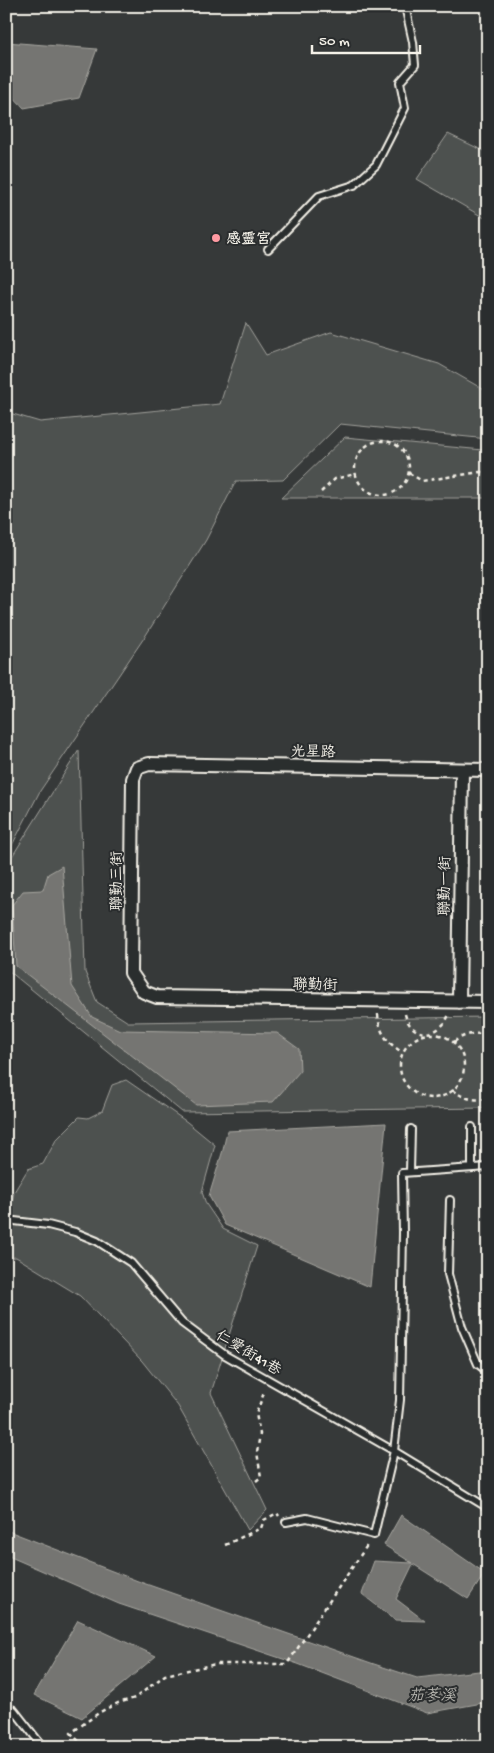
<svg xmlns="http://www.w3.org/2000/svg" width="494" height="1753" font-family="'Gochi Hand','LXGW WenKai TC',sans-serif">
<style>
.green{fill:#4e514f;stroke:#a1a19c}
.water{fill:#757572;stroke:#a8a7a1}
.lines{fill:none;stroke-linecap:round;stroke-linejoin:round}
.service-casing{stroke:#f4f1e8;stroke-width:10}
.minor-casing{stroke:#f4f1e8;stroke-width:16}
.path{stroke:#f4f1e8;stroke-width:2.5;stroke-dasharray:4 4;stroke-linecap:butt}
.service{stroke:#2a2d2e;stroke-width:6}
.minor{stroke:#2a2d2e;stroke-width:12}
.poi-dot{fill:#ff9aa2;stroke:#2a2d2e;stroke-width:2}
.labels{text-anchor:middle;stroke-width:4;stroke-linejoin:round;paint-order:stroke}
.poi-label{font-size:15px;font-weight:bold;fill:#f4f1e8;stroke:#2a2d2e;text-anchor:start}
.street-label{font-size:15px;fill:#f4f1e8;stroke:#2a2d2e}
.water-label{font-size:16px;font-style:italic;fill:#b4b3ad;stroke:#2a2d2e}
</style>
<rect width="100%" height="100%" fill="#363939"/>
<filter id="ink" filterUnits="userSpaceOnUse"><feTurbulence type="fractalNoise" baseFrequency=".02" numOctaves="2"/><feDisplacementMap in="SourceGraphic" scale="10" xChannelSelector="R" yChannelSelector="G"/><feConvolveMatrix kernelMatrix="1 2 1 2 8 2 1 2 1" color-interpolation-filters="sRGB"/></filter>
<g filter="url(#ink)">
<!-- green -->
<path class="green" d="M448,134L488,153V220L417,179Z
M246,323L266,355L331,332L439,364L488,392V439L340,424L283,480L236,481L206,540L146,635L40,791L6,857V412L40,422L220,404Z
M345,437L483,450L488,453V498H281Z
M79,750L85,972L97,1002L128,1022L488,1017V1108L182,1112L9,971L8,863Z
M126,1080L187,1122L215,1145L202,1192L206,1204L223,1229L257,1246L211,1393L267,1510L248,1530L178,1406L142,1361L80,1296L16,1257L6,1258V1210L10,1211L14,1192L28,1169L43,1164L56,1140L79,1117L88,1118L102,1111L112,1085Z"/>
<!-- water -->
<path class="water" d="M6,42L97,49L79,98L24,108L6,89Z
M62,866L72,986L92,1017L120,1030L277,1033L299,1049L300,1071L273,1102L196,1105L16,966L12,905L23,891L43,890L48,874Z
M386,1123L370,1287L225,1225L209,1196L223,1150L227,1131Z
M401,1515L485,1573L468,1599L413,1564L396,1599L425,1621L395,1620L362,1594L374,1561L412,1563L384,1545Z
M6,1530L143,1583L374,1664L417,1678L488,1670V1702L427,1713L298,1664L119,1604L6,1555Z
M78,1620L156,1656L82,1718L34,1695Z"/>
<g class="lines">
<!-- service casing -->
<g class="service-casing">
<path id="service" d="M268,249L319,196L354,185L376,165L405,108L400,82L415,65L413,42L405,6
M472,1168V1127
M410,1172L411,1129
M450,1200L448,1274L462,1327L478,1364L488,1372
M6,1220L48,1225L75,1232L97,1241L131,1263L182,1323L225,1355L394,1451L488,1508
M286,1522L307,1518L374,1535L394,1451L400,1400L403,1233L402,1173L488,1167
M6,1707L14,1710L43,1747"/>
</g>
<!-- minor casing -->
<g class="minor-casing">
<path id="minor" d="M488,770L149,764L137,768L133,779L131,973L144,992L157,997L488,1002
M459,1002L462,770"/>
</g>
<!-- path -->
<path class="path" d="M355 468a27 27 0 1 1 54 0a27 27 0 1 1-54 0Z
M409,473L422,481L480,472L488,473
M321,492L335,479L355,474
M378,1014C379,1032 387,1043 402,1052
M405,1014C411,1040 441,1038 449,1014
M400 1066a32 32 0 1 1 64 0a32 32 0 1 1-64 0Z
M454,1042C464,1034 475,1032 488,1035
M452,1090C464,1098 474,1102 488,1098
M256,1481L261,1477L257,1452L260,1434L256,1414L265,1390
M225,1545L261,1528L264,1520L277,1513L279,1516
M84,1747L71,1733L100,1712L118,1703L135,1698L165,1675L216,1664H287L368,1544"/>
<!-- service -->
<use href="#service" class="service"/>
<!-- minor -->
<use href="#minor" class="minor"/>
</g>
</g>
<!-- markers -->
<circle class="poi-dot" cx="216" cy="238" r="5"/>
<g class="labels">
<!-- poi labels -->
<g class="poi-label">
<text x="226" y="243">感靈宮</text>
</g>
<!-- street labels -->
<g class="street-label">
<text transform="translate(313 751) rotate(1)" y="5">光星路</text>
<text transform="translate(116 881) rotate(-90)" y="5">聯勤三街</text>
<text transform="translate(444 886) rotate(-89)" y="5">聯勤一街</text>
<text transform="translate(315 984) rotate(1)" y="5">聯勤街</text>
<text transform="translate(249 1352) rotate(31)" y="5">仁愛街41巷</text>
</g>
<!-- water labels -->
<g class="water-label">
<text x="432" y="1700">茄苳溪</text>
</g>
</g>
<!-- margin -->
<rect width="494" height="1753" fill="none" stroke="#2a2d2e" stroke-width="25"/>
<rect x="12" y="12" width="469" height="1728" fill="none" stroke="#f4f1e8" stroke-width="2" filter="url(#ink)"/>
<!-- scale -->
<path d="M312 45v8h108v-8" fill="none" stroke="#f4f1e8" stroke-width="2.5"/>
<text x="319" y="45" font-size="15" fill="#f4f1e8" stroke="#2a2d2e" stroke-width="4" paint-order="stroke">50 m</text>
</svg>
